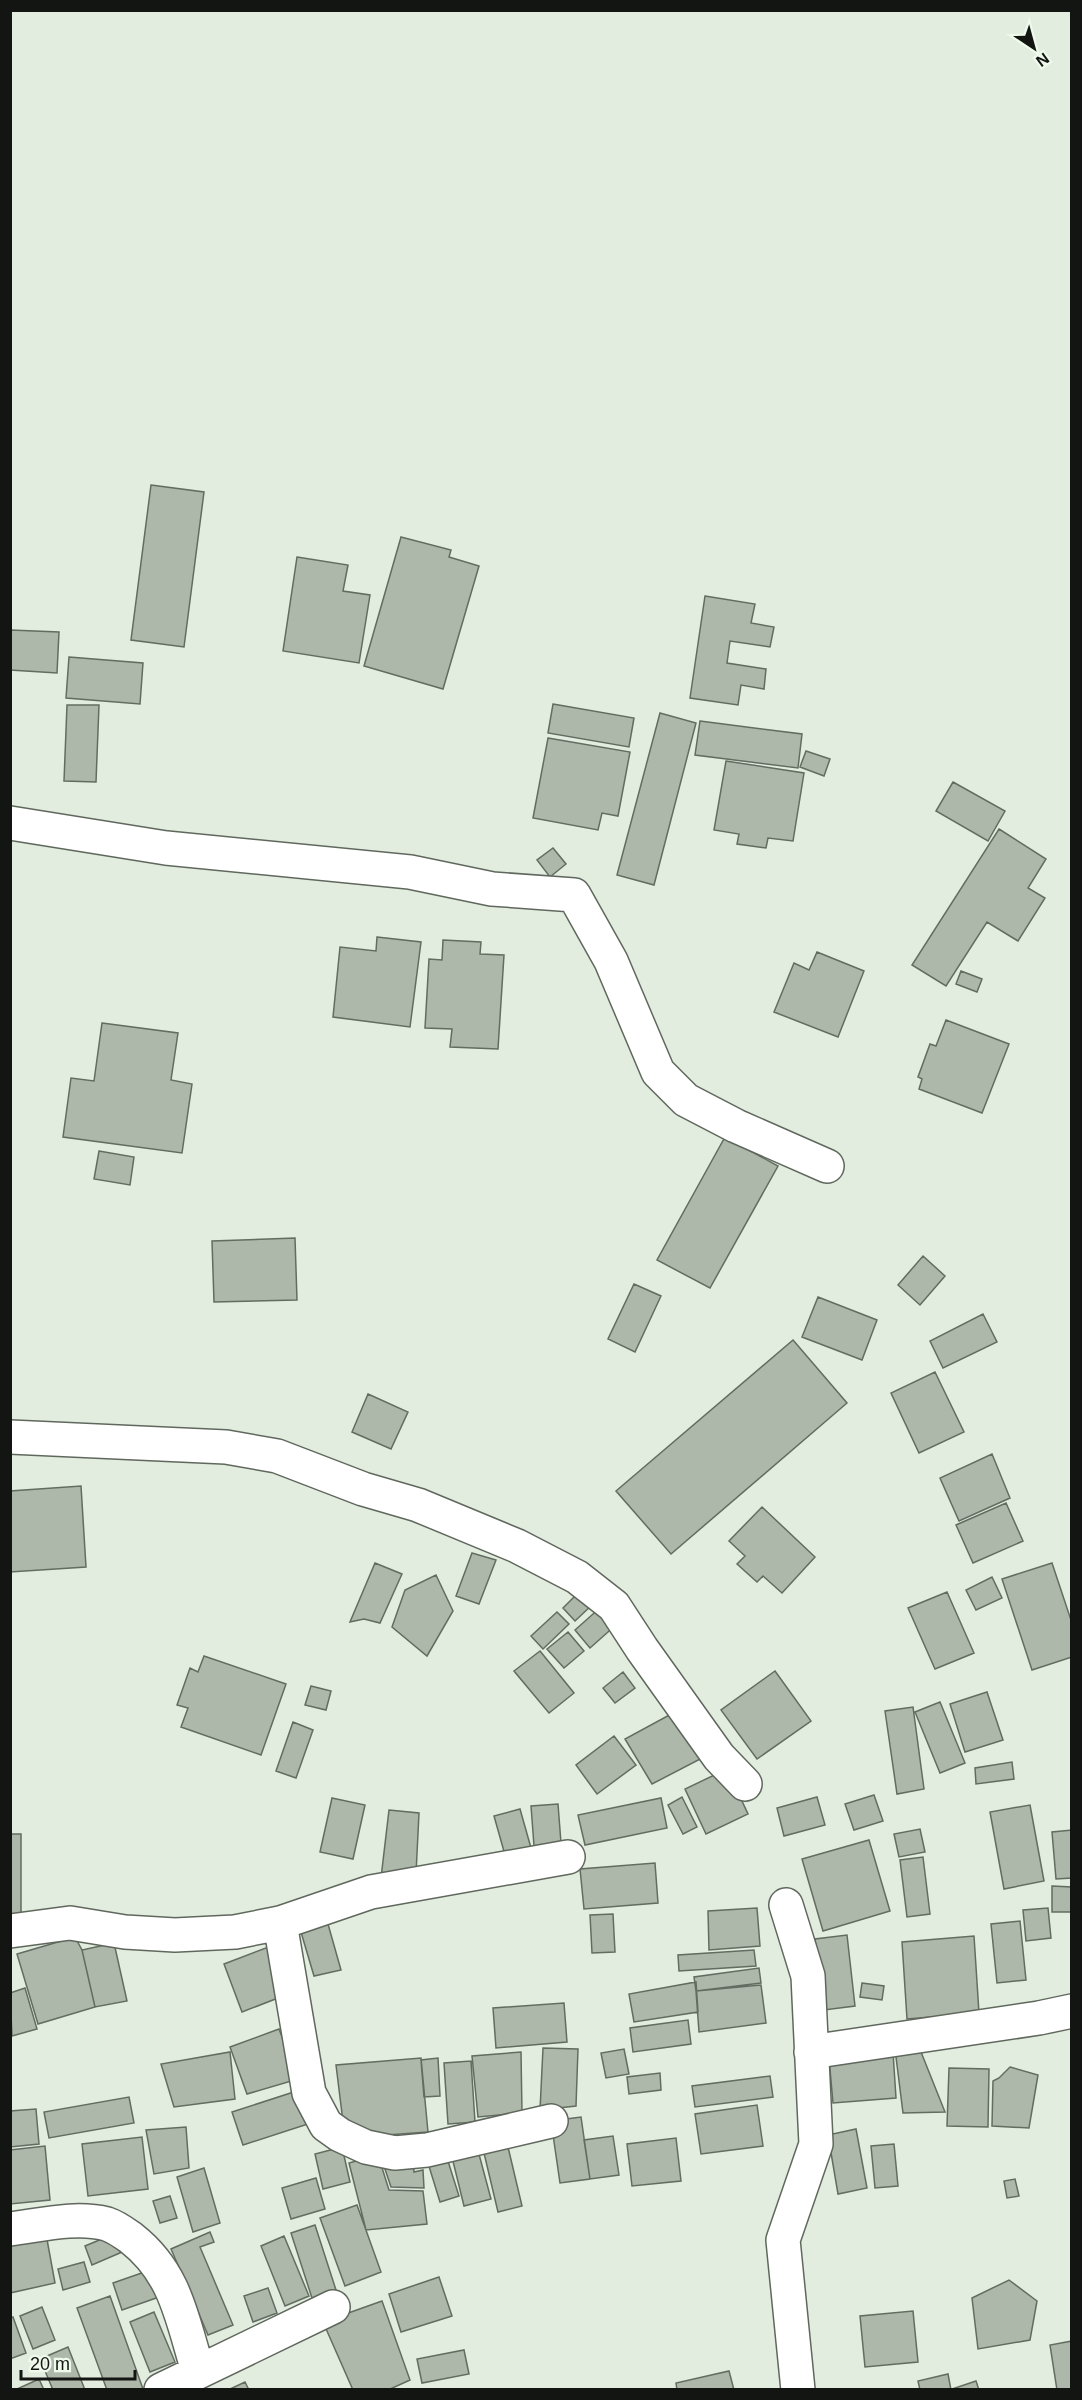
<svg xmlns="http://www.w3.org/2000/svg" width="1082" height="2400" font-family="Arial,sans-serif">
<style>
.building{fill:#adb7aa;stroke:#636c60;stroke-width:1.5}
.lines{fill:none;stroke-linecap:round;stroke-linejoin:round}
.minor-casing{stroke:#60685d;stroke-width:36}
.minor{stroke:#fff;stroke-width:33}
</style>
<rect width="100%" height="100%" fill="#e2ecdf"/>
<!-- building -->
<path class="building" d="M151,485L204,492L184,647L131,640Z
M401,537L451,550L449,557L479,566L443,689L364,666Z
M297,557L348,565L343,591L370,595L359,663L283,651Z
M705,596L755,604L751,623L774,627L770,647L730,641L727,663L766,669L764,689L741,685L738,705L690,698Z
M10,630L59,632L57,673L10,670Z
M69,657L143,663L140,704L66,698Z
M553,704L634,718L629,747L548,733Z
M67,705H99L96,782L64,781Z
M660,713L696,723L654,885L617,875Z
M700,721L802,734L798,768L695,755Z
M548,738L630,752L618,816L602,813L598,830L533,818Z
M806,751L830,759L824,776L800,767Z
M726,761L804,773L793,841L768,838L766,848L737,844L739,834L714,830Z
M953,782L1005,811L988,841L936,811Z
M999,829L1046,859L1028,888L1045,898L1018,941L987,922L946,986L912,965Z
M553,848L566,864L550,877L537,860Z
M377,937L421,942L410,1027L333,1017L340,947L376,951Z
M443,940L481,942L480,954L504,955L498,1049L450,1047L452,1029L425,1028L429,959L442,960Z
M817,952L864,971L838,1037L774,1012L794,963L809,970Z
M961,971L982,979L977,992L956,984Z
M946,1020L1009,1044L982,1113L919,1089L922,1079L918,1077L930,1044L936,1046Z
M102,1023L178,1033L171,1080L192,1084L182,1153L63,1137L71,1078L94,1081Z
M725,1137L778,1166L710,1288L657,1260Z
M99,1151L134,1157L130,1185L94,1179Z
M295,1238L297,1300L214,1302L212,1241Z
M923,1256L945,1276L920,1305L898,1285Z
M634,1284L661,1296L635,1352L608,1339Z
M818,1297L877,1320L862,1360L802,1337Z
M983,1314L997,1342L943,1368L930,1341Z
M793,1340L847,1403L671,1554L616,1491Z
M935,1372L964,1432L919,1453L891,1393Z
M368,1394L408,1412L391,1449L352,1432Z
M992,1454L1010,1498L959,1521L940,1478Z
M81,1486L86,1567L10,1572V1491Z
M1006,1503L1023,1541L973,1563L956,1525Z
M762,1507L815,1557L782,1593L763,1576L757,1582L737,1564L745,1556L729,1541Z
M472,1553L496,1560L479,1604L456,1596Z
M375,1563L402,1574L380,1623L364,1619L350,1622Z
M1052,1563L1072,1623V1657L1032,1670L1002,1579Z
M436,1575L453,1611L427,1656L392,1627L405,1590Z
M992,1577L1002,1598L976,1610L966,1590Z
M581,1590L593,1604L575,1621L563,1608Z
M947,1592L974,1653L935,1669L908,1608Z
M602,1606L617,1624L590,1648L575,1630Z
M557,1612L569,1624L543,1649L531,1636Z
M568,1632L584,1651L564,1668L547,1649Z
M540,1651L574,1693L549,1713L514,1671Z
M204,1656L286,1684L261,1755L181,1727L188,1708L177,1705L190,1668L198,1672Z
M775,1671L811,1721L757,1759L721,1710Z
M623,1672L635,1688L615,1703L603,1688Z
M311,1686L331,1691L326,1710L305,1705Z
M987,1692L1003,1740L965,1752L950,1704Z
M940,1702L965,1763L940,1773L915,1712Z
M913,1707L924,1789L897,1794L885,1711Z
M673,1713L706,1756L652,1784L625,1739Z
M293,1722L313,1730L296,1778L276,1771Z
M614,1736L636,1765L597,1794L576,1765Z
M1012,1762L1014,1779L976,1784L975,1768Z
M727,1769L748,1814L706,1834L685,1789Z
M874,1795L883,1821L854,1830L845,1804Z
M682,1797L697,1827L683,1834L668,1805Z
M817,1797L825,1825L784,1836L777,1808Z
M332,1798L365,1805L353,1859L320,1852Z
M661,1798L667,1828L585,1845L578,1815Z
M558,1804L561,1843L534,1846L531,1806Z
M1030,1805L1044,1881L1004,1889L990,1812Z
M520,1809L533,1855L507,1862L494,1816Z
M389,1810L419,1813L416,1874L381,1878Z
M920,1829L925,1852L899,1857L894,1834Z
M1072,1830V1878L1056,1879L1052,1832Z
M10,1834H21V1914H10Z
M869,1840L890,1911L823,1931L802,1859Z
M923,1857L930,1914L907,1917L900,1860Z
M655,1863L658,1903L584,1909L580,1869Z
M1052,1886L1072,1887V1912H1052Z
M757,1908L760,1946L709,1950L708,1911Z
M1048,1908L1051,1938L1026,1941L1023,1910Z
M613,1914L615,1952L592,1953L590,1915Z
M326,1917L341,1970L314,1976L298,1922Z
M1020,1921L1026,1980L997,1983L991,1924Z
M847,1935L855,2006L824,2010L815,1939Z
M974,1936L979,2013L907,2019L902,1942Z
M75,1937L82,1950L95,2007L38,2024L17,1954Z
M114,1943L127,2001L95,2007L82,1950Z
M279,1943L296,1991L242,2012L224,1964Z
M754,1950L756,1966L679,1971L678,1955Z
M759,1968L761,1983L696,1991L694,1977Z
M696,1982L698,2012L634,2022L629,1994Z
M862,1983L884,1986L882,2000L860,1997Z
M761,1985L766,2023L699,2032L696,1991Z
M25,1988L37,2029L12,2036L10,1993Z
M564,2003L567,2042L496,2048L493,2008Z
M688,2020L691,2044L633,2052L630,2028Z
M279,2029L298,2079L247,2094L230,2047Z
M919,2047L945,2112L903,2113L895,2049Z
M543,2048L578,2049L576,2106L540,2110Z
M624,2049L629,2074L606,2078L601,2053Z
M230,2052L235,2099L174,2107L161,2064Z
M521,2052L522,2113L478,2117L472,2056Z
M893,2052L896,2098L833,2103L829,2058Z
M421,2058L428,2132L345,2138L336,2065Z
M438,2058L440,2096L424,2097L421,2060Z
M471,2061L475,2122L448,2124L444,2063Z
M1010,2067L1038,2075L1029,2128L992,2126L993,2081L999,2078Z
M949,2068L989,2069L988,2127L947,2126Z
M660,2073L661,2090L629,2094L627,2077Z
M770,2076L773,2097L695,2107L692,2086Z
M303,2089L314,2122L243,2145L232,2112Z
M129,2097L134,2123L49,2138L44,2112Z
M757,2105L763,2146L701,2154L695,2114Z
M36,2109L39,2144L10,2147V2111Z
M581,2117L590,2179L560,2183L551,2121Z
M186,2127L189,2168L154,2174L146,2130Z
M856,2129L867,2188L838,2194L828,2135Z
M613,2136L619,2175L590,2179L584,2140Z
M142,2137L148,2189L88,2196L82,2144Z
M676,2138L681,2181L632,2186L627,2144Z
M476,2143L491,2199L464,2206L450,2149Z
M894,2144L898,2186L875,2188L871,2146Z
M45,2146L50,2200L10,2204V2150Z
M342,2147L350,2182L323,2189L315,2154Z
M508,2147L522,2206L498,2212L484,2153Z
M378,2155L389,2190L423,2191L427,2224L366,2230L349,2163Z
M413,2158L414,2172L423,2170L424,2188L391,2187L383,2163Z
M447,2158L459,2196L440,2202L428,2163Z
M204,2168L220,2223L193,2232L177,2177Z
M316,2178L325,2209L291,2219L282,2188Z
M1015,2179L1019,2196L1007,2198L1004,2181Z
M170,2196L177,2218L160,2223L153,2201Z
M357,2205L381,2272L345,2286L320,2218Z
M315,2225L336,2290L312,2298L291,2233Z
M121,2231L129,2249L92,2265L85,2246Z
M210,2232L214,2242L200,2247L233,2325L208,2335L171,2249Z
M46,2234L55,2283L10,2293V2241Z
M284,2236L309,2296L285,2306L261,2246Z
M84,2262L90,2282L63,2290L58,2269Z
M153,2269L162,2296L122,2310L113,2283Z
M439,2277L452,2316L401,2332L389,2294Z
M1009,2280L1037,2301L1030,2340L978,2349L972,2298Z
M268,2288L277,2313L253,2322L244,2296Z
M110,2296L143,2389L142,2390H107L77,2308Z
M382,2301L410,2380L388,2390H353L323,2322Z
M42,2307L55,2340L33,2349L20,2316Z
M913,2311L918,2362L865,2367L860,2316Z
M154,2312L175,2362L150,2372L130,2322Z
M13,2317L26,2353L10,2359V2318Z
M1072,2341V2390H1057L1050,2345Z
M68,2347L85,2390H53L40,2359Z
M464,2350L469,2374L422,2383L417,2359Z
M729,2371L734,2390H677L676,2383Z
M948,2374L951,2390H920L918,2381Z
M39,2379L44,2390H15Z
M976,2381L979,2390H952V2389Z
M245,2382L249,2390H228Z"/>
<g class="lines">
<!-- minor casing -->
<g class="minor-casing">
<path id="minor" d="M10,823L166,848L410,872L492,889L574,895L611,961L658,1072L686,1100L736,1126L827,1166
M10,1437L226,1447L277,1456L363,1489L418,1505L517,1546L577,1577L614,1606L642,1649L719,1757L745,1784
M786,1905L808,1976L816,2144L783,2240L798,2390
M280,1923L309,2093L326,2125L340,2135L366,2147L395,2153L427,2150L551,2121
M10,1931L70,1923L125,1932L175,1935L235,1932L280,1923L371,1892L568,1857
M811,2052L1039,2018L1072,2011
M10,2229C41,2225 76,2216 107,2224C116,2227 124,2233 131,2238C176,2273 182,2319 198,2371
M161,2390L333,2307"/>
</g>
<!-- minor -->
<use href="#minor" class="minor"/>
</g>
<!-- border -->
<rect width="1082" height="2400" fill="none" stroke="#121511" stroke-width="24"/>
<!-- north arrow -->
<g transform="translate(1034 48) rotate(144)" stroke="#f0faec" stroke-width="4.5" paint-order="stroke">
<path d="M0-4.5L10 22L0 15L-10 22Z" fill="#121511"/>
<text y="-9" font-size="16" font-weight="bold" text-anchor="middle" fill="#121511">N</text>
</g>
<!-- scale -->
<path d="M21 2370v9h114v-9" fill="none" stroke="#121511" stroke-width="3"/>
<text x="30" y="2370" font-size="18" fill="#121511" stroke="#f0faec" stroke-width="4.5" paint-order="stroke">20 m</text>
</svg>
